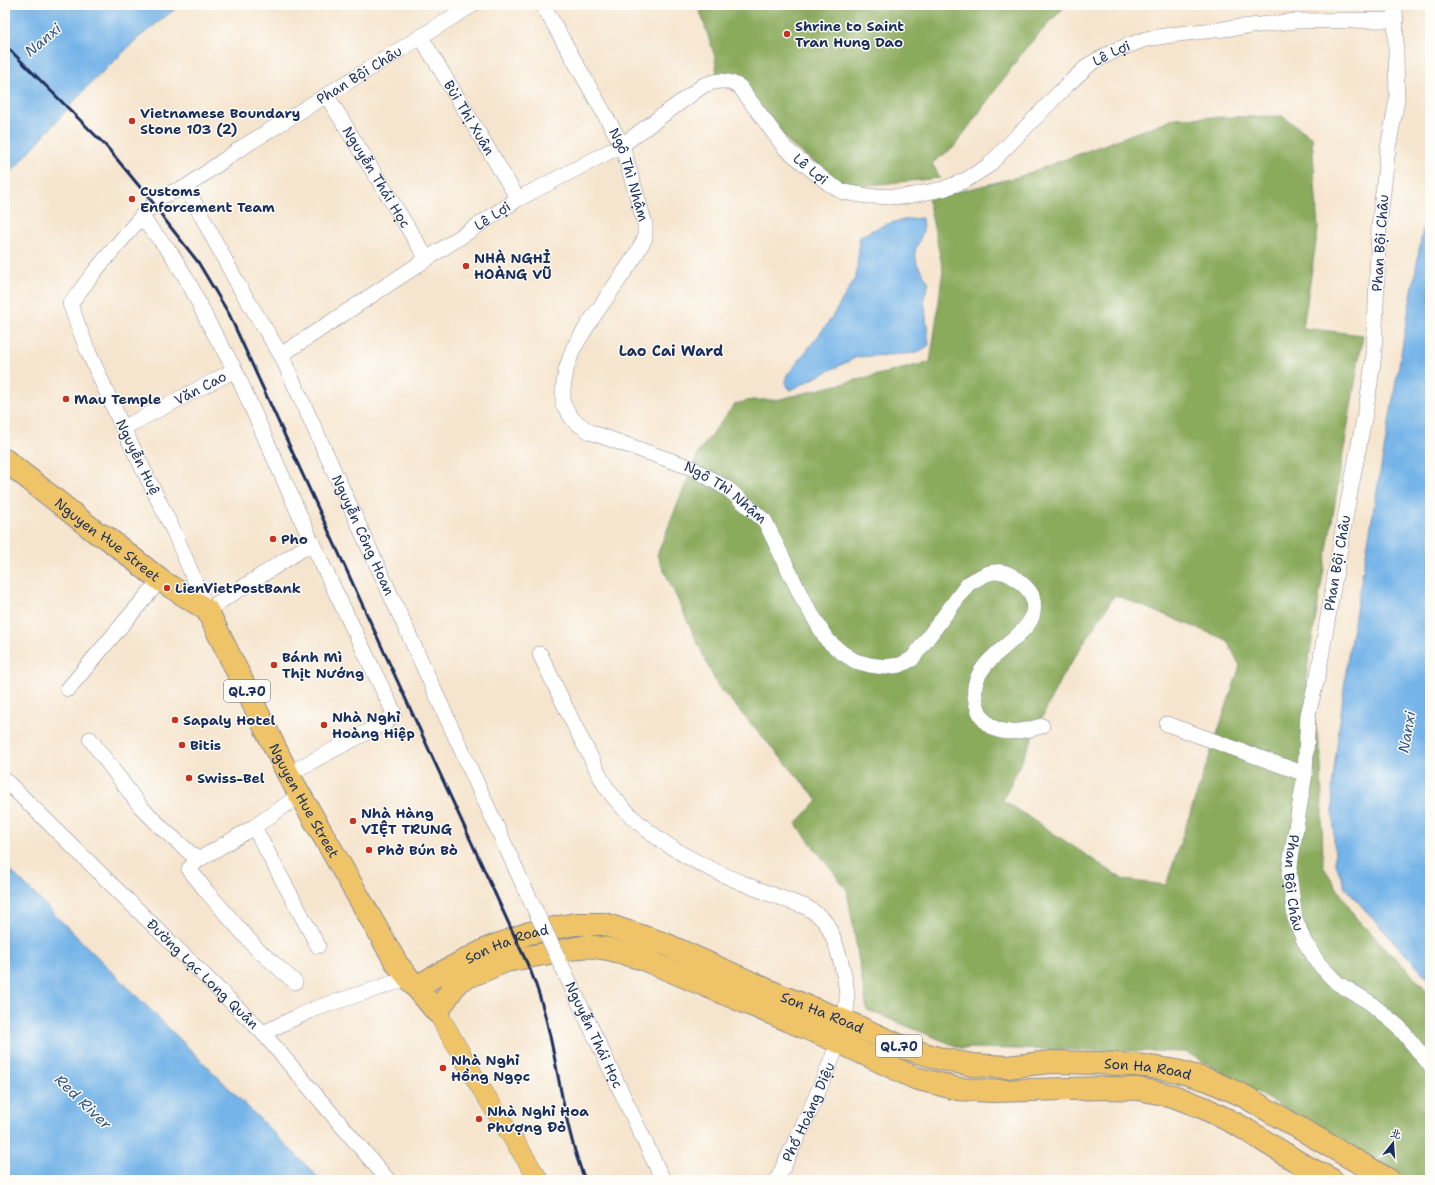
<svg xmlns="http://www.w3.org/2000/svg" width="1435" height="1185" font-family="'Shantell Sans','LXGW WenKai TC',sans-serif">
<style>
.forest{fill:#8aaa5c;stroke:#526c5d;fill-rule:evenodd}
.water{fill:#74b4e8;stroke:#4872a3}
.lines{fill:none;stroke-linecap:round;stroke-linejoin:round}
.minor-casing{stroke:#888a96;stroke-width:16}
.major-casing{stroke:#888a96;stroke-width:20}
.highway-casing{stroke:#888a96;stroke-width:24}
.minor{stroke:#fff;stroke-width:15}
.major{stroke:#efc469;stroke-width:19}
.highway{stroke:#efc469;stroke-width:22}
.rail{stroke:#1b2f5e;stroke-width:3}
.minor-bridge-casing{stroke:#888a96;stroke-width:16;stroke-linecap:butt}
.minor-bridge{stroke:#fff;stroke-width:15}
.poi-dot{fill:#c8321e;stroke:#fdfcf7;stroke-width:1.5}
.labels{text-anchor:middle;stroke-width:3;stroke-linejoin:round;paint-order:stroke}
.shield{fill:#fdfcf7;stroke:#5f6c8c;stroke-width:1}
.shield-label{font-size:13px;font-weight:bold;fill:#1b2f5e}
.poi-label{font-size:14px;font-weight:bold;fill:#1b2f5e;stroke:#fdfcf7;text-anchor:start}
.street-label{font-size:14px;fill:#1b2f5e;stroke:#fdfcf7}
.water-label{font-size:15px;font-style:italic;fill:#365787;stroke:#fdfcf7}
.neighbourhood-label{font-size:15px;font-weight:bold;fill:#1b2f5e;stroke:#fdfcf7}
</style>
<rect width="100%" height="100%" fill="#fdfcf7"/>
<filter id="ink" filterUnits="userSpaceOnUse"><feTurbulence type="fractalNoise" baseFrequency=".025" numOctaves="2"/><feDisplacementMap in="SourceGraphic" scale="8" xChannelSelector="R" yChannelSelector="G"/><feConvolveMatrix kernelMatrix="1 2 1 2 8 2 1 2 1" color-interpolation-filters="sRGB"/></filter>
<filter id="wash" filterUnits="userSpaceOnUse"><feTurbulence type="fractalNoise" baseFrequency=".012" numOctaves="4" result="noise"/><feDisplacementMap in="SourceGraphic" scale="16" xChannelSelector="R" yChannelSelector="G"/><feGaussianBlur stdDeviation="0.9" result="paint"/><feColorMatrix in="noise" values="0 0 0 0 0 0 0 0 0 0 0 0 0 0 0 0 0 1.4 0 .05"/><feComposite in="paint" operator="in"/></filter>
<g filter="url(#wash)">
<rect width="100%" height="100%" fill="#f6e5ce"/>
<!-- forest -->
<path class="forest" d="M698,5H1066L1025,49L954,147L932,163L940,178L859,186L837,180L790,144L737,75H717L715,57Z
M1282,116L1312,137L1318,229L1303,328L1363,335L1306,676L1321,755L1323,866L1356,918L1430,993V1180H1411L1186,1052L961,1048L867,1010L847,890L796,824L818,800L717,685L657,555L699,451L735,404L752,400H776L930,362L934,337L943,270L928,199L1018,177L1175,118ZM1115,595L1227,640L1240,666L1166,885L1124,880L1003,800L1061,678Z"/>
<!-- water -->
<path class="water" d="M5,5H180L137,39L87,87L5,179Z
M1430,188V981L1346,889L1335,862L1332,786L1348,656Z
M922,218L923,231L915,251L917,264L929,283L924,298L929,345L917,353L857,357L790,390L785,383L786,377L829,322L856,277L859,248L858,238C861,235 865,234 869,232C886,223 903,219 922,218Z
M5,865L321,1180H5Z"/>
</g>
<g filter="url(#ink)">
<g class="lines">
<!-- minor casing -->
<g class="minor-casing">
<g id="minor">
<path id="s1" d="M543,5L622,145L645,224V238L634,258L591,320L573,349L566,370L563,389V404L573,420L590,432L692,468L728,489L765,521L802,598L827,640L841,652L855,661L870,665L885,667L900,665L912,659L968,584C978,578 990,570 1002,572C1011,573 1029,588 1032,596C1034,603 1034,611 1032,617C1029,625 1023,630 1017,636C1000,652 971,669 975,696C976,705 979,714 985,721C999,738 1024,731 1042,726"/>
<path id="s2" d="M1395,5L1397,100L1388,148L1379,227L1374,355L1367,403L1344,524L1318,675L1308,714L1305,774L1292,851L1289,873L1295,918L1304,941L1319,964L1337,983L1369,1002L1399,1027L1430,1065"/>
<path id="s3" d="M421,37L518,199"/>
<path id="s4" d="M327,96L427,259"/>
<path id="s5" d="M186,187L240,288L281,355L526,891"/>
<path d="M141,217L171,253L189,283L209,324L235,370L312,543L394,713L390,718L386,722L288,774"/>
<path id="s6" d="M281,355L518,199L622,145L704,85C719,80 726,79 740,87L785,148L828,183L843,192L868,196L903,197L943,189L966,180L988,166L1066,86L1090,64L1116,50L1146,39L1178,34L1296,21L1396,20"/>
<path id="s7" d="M123,428L235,370"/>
<path id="s8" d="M312,543L207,610L175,534L123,428L87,349L70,304L95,271L141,217L162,196L186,187L238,150L472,5"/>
<path d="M540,654C556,687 571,720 588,752C594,763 599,776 606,787C652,852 734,881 806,907C813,911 820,915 825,922C836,937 846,977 847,996C847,1004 846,1013 845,1021"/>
<path d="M68,689L160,580"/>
<path d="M1167,724L1305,774"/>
<path d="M90,739L140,806L163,829L198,860"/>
<path id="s9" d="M5,780L263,1033L388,1180"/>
<path d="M254,827L318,946"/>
<path id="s10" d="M558,958L663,1180"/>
<path d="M295,982L256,948L207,892L189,869L198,860L254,827L300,795"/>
<path d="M263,1033L314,1009L409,978"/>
<path id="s11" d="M777,1180L809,1113L839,1042"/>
</g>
</g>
<!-- major casing -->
<g class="major-casing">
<path id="major" d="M437,1012L479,1085L539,1180"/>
</g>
<!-- highway casing -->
<g class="highway-casing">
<g id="highway">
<path id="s12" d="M5,460L97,533L106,537L160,580L207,610L288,774L397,964L437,1012L458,981L506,961L587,946L609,949L643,959L839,1042L915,1078L958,1089L991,1091L1107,1088L1139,1089L1173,1096L1204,1108L1240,1126L1301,1164L1332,1180"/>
<path id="s13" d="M416,987L439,974L489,948L529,933L575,924H604L665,944L781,996L845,1021L905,1048L941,1059L972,1065L1007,1067L1050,1062L1101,1063L1145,1066L1177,1071L1208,1080L1242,1095L1389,1180"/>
</g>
</g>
<!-- minor -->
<use href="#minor" class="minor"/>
<!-- major -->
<use href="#major" class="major"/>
<!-- highway -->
<use href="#highway" class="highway"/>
<!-- rail -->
<path class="rail" d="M5,45L106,146L154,204L165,220L198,262L229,314L531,972C558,1039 558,1113 585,1180"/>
<!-- minor-bridge casing -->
<g class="minor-bridge-casing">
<path id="minor-bridge" d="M526,891L558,958"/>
</g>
<!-- minor-bridge -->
<use href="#minor-bridge" class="minor-bridge"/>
</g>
</g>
<!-- markers -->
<g class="poi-dot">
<circle cx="787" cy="34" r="4"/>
<circle cx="132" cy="121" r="4"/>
<circle cx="132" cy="199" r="4"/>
<circle cx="466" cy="266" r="4"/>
<circle cx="66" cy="399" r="4"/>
<circle cx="273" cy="539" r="4"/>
<circle cx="167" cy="588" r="4"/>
<circle cx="274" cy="665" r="4"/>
<circle cx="175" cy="720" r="4"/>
<circle cx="324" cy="725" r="4"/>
<circle cx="182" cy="745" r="4"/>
<circle cx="189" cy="778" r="4"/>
<circle cx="353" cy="821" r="4"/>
<circle cx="369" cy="850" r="4"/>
<circle cx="443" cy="1068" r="4"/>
<circle cx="479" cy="1119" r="4"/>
</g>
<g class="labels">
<!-- shield labels -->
<g class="shield">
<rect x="224" y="680" width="46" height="22" rx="3"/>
<rect x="876" y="1035" width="46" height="22" rx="3"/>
</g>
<g class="shield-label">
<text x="247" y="696">QL.70</text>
<text x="899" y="1051">QL.70</text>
</g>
<!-- poi labels -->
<g class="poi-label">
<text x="795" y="31">Shrine to Saint<tspan x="795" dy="16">Tran Hung Dao</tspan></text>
<text x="140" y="118">Vietnamese Boundary<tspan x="140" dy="16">Stone 103 (2)</tspan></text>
<text x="140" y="196">Customs<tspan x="140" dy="16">Enforcement Team</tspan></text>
<text x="474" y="263">NHÀ NGHỈ<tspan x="474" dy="16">HOÀNG VŨ</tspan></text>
<text x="74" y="404">Mau Temple</text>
<text x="281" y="544">Pho</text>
<text x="175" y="593">LienVietPostBank</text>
<text x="282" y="662">Bánh Mì<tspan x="282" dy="16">Thịt Nướng</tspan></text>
<text x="332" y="722">Nhà Nghỉ<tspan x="332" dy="16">Hoàng Hiệp</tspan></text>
<text x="183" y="725">Sapaly Hotel</text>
<text x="190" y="750">Bitis</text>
<text x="197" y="783">Swiss-Bel</text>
<text x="361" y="818">Nhà Hàng<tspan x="361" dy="16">VIỆT TRUNG</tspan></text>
<text x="377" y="855">Phở Bún Bò</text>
<text x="451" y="1065">Nhà Nghỉ<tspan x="451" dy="16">Hồng Ngọc</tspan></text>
<text x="487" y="1116">Nhà Nghỉ Hoa<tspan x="487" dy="16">Phượng Đỏ</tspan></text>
</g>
<!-- street labels -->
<g class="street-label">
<text dy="5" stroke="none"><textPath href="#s6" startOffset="1009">Lê Lợi</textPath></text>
<text dy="5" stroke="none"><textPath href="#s8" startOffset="834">Phan Bội Châu</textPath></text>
<text dy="5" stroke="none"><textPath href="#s3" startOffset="94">Bùi Thị Xuân</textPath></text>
<text dy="5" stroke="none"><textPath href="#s6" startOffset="649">Lê Lợi</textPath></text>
<text dy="5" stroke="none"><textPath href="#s1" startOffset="191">Ngô Thì Nhậm</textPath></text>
<text dy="5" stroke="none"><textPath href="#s4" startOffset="95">Nguyễn Thái Học</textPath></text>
<text dy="5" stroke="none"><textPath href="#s6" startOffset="253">Lê Lợi</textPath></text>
<text transform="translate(1380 243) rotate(-86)" y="5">Phan Bội Châu</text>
<text dy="5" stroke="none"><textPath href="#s7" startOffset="87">Văn Cao</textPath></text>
<text transform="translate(138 457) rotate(64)" y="5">Nguyễn Huệ</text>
<text dy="5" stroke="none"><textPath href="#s1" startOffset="635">Ngô Thì Nhậm</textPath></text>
<text dy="5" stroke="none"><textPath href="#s5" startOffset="391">Nguyễn Công Hoan</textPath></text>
<text dy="5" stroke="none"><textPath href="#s12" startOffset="130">Nguyen Hue Street</textPath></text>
<text transform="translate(1337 563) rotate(-80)" y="5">Phan Bội Châu</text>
<text dy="5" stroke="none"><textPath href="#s12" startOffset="466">Nguyen Hue Street</textPath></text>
<text dy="5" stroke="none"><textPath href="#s2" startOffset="887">Phan Bội Châu</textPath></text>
<text dy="5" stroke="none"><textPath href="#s13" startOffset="101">Son Ha Road</textPath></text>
<text dy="5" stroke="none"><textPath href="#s9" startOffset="277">Đường Lạc Long Quân</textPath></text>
<text dy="5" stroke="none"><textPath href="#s13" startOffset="437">Son Ha Road</textPath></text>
<text dy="5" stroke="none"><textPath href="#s10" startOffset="85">Nguyễn Thái Học</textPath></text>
<text dy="5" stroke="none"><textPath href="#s13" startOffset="773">Son Ha Road</textPath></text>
<text dy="5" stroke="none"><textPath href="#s11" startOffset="75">Phố Hoàng Diệu</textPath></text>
</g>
<!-- water labels -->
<g class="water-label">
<text transform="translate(43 40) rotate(-40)" y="5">Nanxi</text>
<text transform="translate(1407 732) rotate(-80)" y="5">Nanxi</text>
<text transform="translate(83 1102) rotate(44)" y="5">Red River</text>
</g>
<!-- neighbourhood labels -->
<g class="neighbourhood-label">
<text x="671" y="356">Lao Cai Ward</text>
</g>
</g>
<!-- margin -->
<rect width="1435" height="1185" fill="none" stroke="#fdfcf7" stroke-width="20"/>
<!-- north arrow -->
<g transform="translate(1393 1143) rotate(17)" stroke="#fdfcf7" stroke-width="3" paint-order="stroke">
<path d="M0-3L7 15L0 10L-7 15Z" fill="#1b2f5e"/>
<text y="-6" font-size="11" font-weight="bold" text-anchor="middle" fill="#1b2f5e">北</text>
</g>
</svg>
